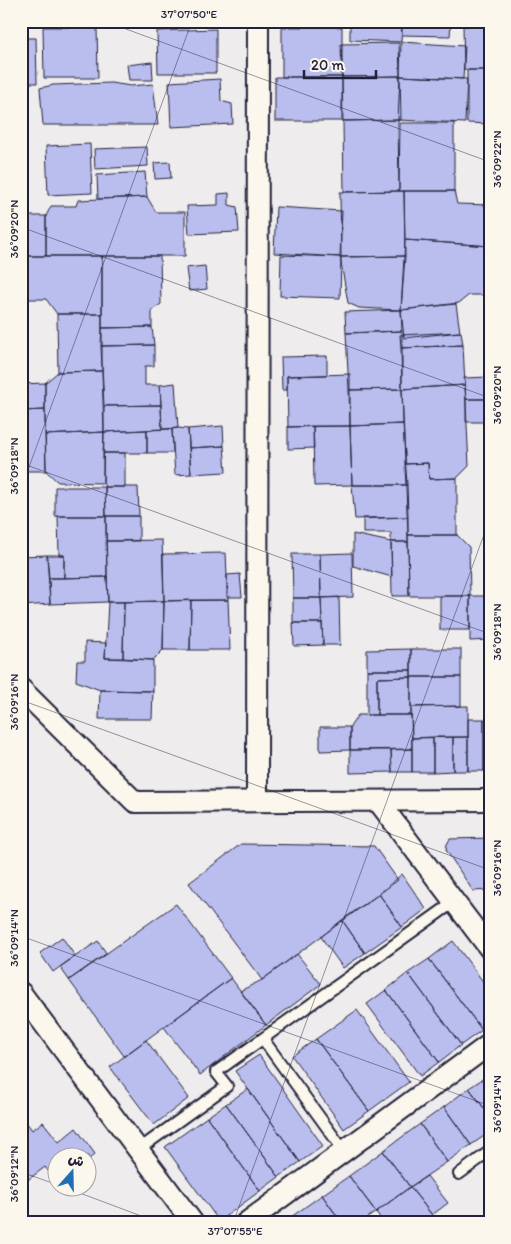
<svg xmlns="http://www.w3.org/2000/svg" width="511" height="1244" font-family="Itim,'Playpen Sans Arabic',sans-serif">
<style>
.building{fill:#babeef;stroke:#22223b}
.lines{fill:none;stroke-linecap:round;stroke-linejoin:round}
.lane-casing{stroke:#22223b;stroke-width:14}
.street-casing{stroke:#22223b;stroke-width:24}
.lane{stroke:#fbf7ec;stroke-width:10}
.street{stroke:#fbf7ec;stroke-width:20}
.ticks{fill:none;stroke:#22223b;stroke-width:1;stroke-opacity:0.45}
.neatline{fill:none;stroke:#22223b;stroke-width:2}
.ticks-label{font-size:12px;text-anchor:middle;fill:#22223b}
</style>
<rect width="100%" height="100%" fill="#eeeced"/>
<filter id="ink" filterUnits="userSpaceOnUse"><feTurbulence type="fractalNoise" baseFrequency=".02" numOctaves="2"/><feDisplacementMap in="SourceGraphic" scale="10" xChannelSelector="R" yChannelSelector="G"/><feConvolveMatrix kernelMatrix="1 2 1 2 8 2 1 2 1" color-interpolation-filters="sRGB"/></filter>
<g filter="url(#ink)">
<!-- building -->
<path class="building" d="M350,21H402L401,42L350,40Z
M402,21H451L450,36L402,35Z
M490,25V70H464L463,26Z
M43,27H97L98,78H44Z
M282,27H342V77H282Z
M216,29V73H158L157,31Z
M21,38H36L37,83H21Z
M401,42L465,46L463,79L400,76Z
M399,43L400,76L342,77L341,44Z
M152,62L153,80H129L127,65Z
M467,70H490V124L467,123Z
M400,76L401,120L343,121L342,77Z
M400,76L467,79L465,123L398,120Z
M275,77H342V121H275Z
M220,79L221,101L232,104L233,124L171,127L169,82Z
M111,83L131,86L153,84L158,125H43L40,88L53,85Z
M398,120L399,191L344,192L343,121Z
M400,123H454V191H399Z
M90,144L92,193L48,195L46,146Z
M147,147L148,166L95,169L94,149Z
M170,162L171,178L155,179L154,163Z
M145,172L147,197L98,199L97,175Z
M404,191H454L457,204L490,205V246L405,240Z
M404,191L405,256L341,257L340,192Z
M229,193V205L237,207L239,232L189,234L187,206L218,205V194Z
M147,197L156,212H185V256H46V216L51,206H76L78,200Z
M276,207L342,211L340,257L274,253Z
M21,216H46V256H21Z
M405,240L490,246V295H469L459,303L401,310Z
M281,255L341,257L340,298L280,296Z
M21,256H102V314H57L46,299H21Z
M102,256H160L161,304L152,310V327L102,328Z
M405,256L401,310L359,308L348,303L340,257Z
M205,266L207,289L189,291L186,268Z
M456,304L460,332L404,338L401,310Z
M401,310L402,331L346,333L345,312Z
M57,314H102V371L58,372Z
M152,327L154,345L101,346L102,328Z
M402,331V389L349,390L346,333Z
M461,332L463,345L401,348L400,335Z
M154,345V366H145V385H160L161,405L104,406L101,346Z
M463,345L465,385L402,389L401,348Z
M327,356V375L287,376V390H282L281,357Z
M102,371L104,432L45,435V383L58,372Z
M350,374V426L288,427L287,376Z
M490,377V399H466L464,378Z
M45,383V410L21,411V384Z
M175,383L178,428L162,429L160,385Z
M465,385L469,466L457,478L429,479L428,463L405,464L402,389Z
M402,389L403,424L350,426L349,390Z
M466,399H490V422H466Z
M161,405L162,429L104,432V406Z
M45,410L46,471H21V411Z
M403,424L407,485H352L350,426Z
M223,426L224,446L189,448L188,429Z
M313,426L314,448L288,449V427Z
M313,426H350L352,485L314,486Z
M178,428L188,429L191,474L175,475L172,429Z
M172,429L173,453H147V430Z
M147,430V453H103L104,432Z
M104,432L103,483L58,482L46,471L45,435Z
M224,446L226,472L191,474L189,448Z
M103,453H125V487H105L103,483Z
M428,463L429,479L457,478V535H408L405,464Z
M352,485H407L408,517L355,519Z
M55,487H105L106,516H55Z
M105,487H138L139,516H106Z
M58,516H106L107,577L64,578V555H59Z
M106,516H139V541H106Z
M408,517V542H391V533H363V518Z
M353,534L391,542L392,577L353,566Z
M408,535H457L469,547L470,596H409Z
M162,540L164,601L108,602L106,541Z
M391,542H408L409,596H392Z
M226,553L228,600L164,601L163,554Z
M352,553L353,597L321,598L320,554Z
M292,554H320L321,598H293Z
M47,555H64V578H49Z
M47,555L50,604L21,606V556Z
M240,574L242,597H227V575Z
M107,577L108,602L50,604L49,578Z
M440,596H470V630H440Z
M470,596H490V640L470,641Z
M339,597L340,645H323L321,598Z
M293,598H321L322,623H293Z
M191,600L190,650H163L164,601Z
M191,600H228L230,650H190Z
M164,601L163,650L153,660L123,658L124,602Z
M108,602H124L123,658H105Z
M293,623H322L323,645L294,646Z
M85,642L106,643L105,658L153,660V691L100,690L76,681L77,661H85Z
M411,649H461V677H411Z
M411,649V670H367V650Z
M367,670H411V677L377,678V715H367Z
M411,677V715H377V678Z
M411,677H461V706L411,707Z
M100,690L153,691L152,719H99Z
M468,706V737L412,738L411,707Z
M358,715H411L412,749L350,750V727Z
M468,719H484V771H468Z
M484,719H490V771H484Z
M320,727H350V750L320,751Z
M433,737V772H412V738Z
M433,737H453V771L433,772Z
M453,737H468V771H453Z
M412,749V772H392L391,750Z
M350,750H391L392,772L350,773Z
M490,838V890L473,891L446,850L447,844L450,839Z
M241,844L374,846L398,880L262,980L189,883Z
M402,874L426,909L402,927L379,894Z
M379,894L402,927L365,953L342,920Z
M176,904L231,978L124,1056L69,980Z
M342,920L365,953L343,968L321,937Z
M62,937L75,956L53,972L40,953Z
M98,941L107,954L69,980L60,967Z
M453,941L490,991V1024L482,1030L429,959Z
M297,954L321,984L266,1025L240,991L262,980Z
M429,959L482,1030L461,1045L408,973Z
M408,973L461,1045L439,1062L386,990Z
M231,978L266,1025L200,1075L164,1027Z
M386,990L439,1062L420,1076L367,1004Z
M357,1010L409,1082L369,1111L316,1039Z
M316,1039L369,1111L344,1129L292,1056Z
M146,1040L189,1098L154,1125L110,1067Z
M259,1055L323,1146L300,1162L235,1071Z
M490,1074V1116L469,1088Z
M469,1088L490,1116V1132L471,1145L444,1107Z
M248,1089L300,1162L279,1177L226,1104Z
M226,1104L279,1177L260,1191L207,1117Z
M444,1107L471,1145L447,1162L420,1124Z
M21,1115L32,1130L43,1122L59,1142L76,1128L95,1154L88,1160V1156H58V1183L45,1167L21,1185Z
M207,1117L260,1191L219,1221L165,1147Z
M420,1124L447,1162L410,1187L383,1151Z
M383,1151L410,1187L376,1212L349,1176Z
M349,1176L376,1212L360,1223H342L322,1195Z
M427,1176L448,1203L432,1215L410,1187Z
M410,1187L432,1215L437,1223H384L376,1212Z
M322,1195L342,1223H284V1222Z"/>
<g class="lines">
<!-- lane casing -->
<g class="lane-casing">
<path id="lane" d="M263,1039L344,1151
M138,1150L227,1086L216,1072L454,902
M459,1174L490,1151"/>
</g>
<!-- street casing -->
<g class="street-casing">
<path id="street" d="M21,689L135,802L490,800
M257,801L258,21
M378,801L490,949
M21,993L193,1223
M246,1223L490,1044"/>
</g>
<!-- lane -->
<use href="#lane" class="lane"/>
<!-- street -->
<use href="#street" class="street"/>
</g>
</g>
<!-- ticks -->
<path class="ticks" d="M104,21L490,162M21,227L490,398M21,463L490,634M21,489L192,21M21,700L490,870M21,936L490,1106M21,1172L58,1185M61,1186L160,1223M233,1223L490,518"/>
<!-- margin -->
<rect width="511" height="1244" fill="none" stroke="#fbf7ec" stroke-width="55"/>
<!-- north arrow -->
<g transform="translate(72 1172) rotate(20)"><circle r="24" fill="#fbf7ec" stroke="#a4a2a5"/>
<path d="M0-4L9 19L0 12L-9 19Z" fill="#1f6fb2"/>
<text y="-8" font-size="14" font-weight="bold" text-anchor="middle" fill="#22223b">ش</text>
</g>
<!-- scale -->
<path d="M304 70v8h72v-8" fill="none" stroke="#22223b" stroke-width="2.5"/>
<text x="311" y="70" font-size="15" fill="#22223b" stroke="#fbf7ec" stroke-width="4" paint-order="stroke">20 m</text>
<rect x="28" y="28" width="456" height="1188" class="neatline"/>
<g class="ticks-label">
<text x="189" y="18">37°07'50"E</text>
<text transform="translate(497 159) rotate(-90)" y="4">36°09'22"N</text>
<text transform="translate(14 229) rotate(-90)" y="4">36°09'20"N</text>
<text transform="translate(497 395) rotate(-90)" y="4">36°09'20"N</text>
<text transform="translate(14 466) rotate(-90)" y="4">36°09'18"N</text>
<text transform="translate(497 632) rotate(-90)" y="4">36°09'18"N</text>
<text transform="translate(14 702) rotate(-90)" y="4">36°09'16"N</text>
<text transform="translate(497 868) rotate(-90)" y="4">36°09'16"N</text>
<text transform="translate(14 938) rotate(-90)" y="4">36°09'14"N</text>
<text transform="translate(497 1104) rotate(-90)" y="4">36°09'14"N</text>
<text transform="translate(14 1174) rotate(-90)" y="4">36°09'12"N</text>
<text x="235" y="1235">37°07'55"E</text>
</g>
</svg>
